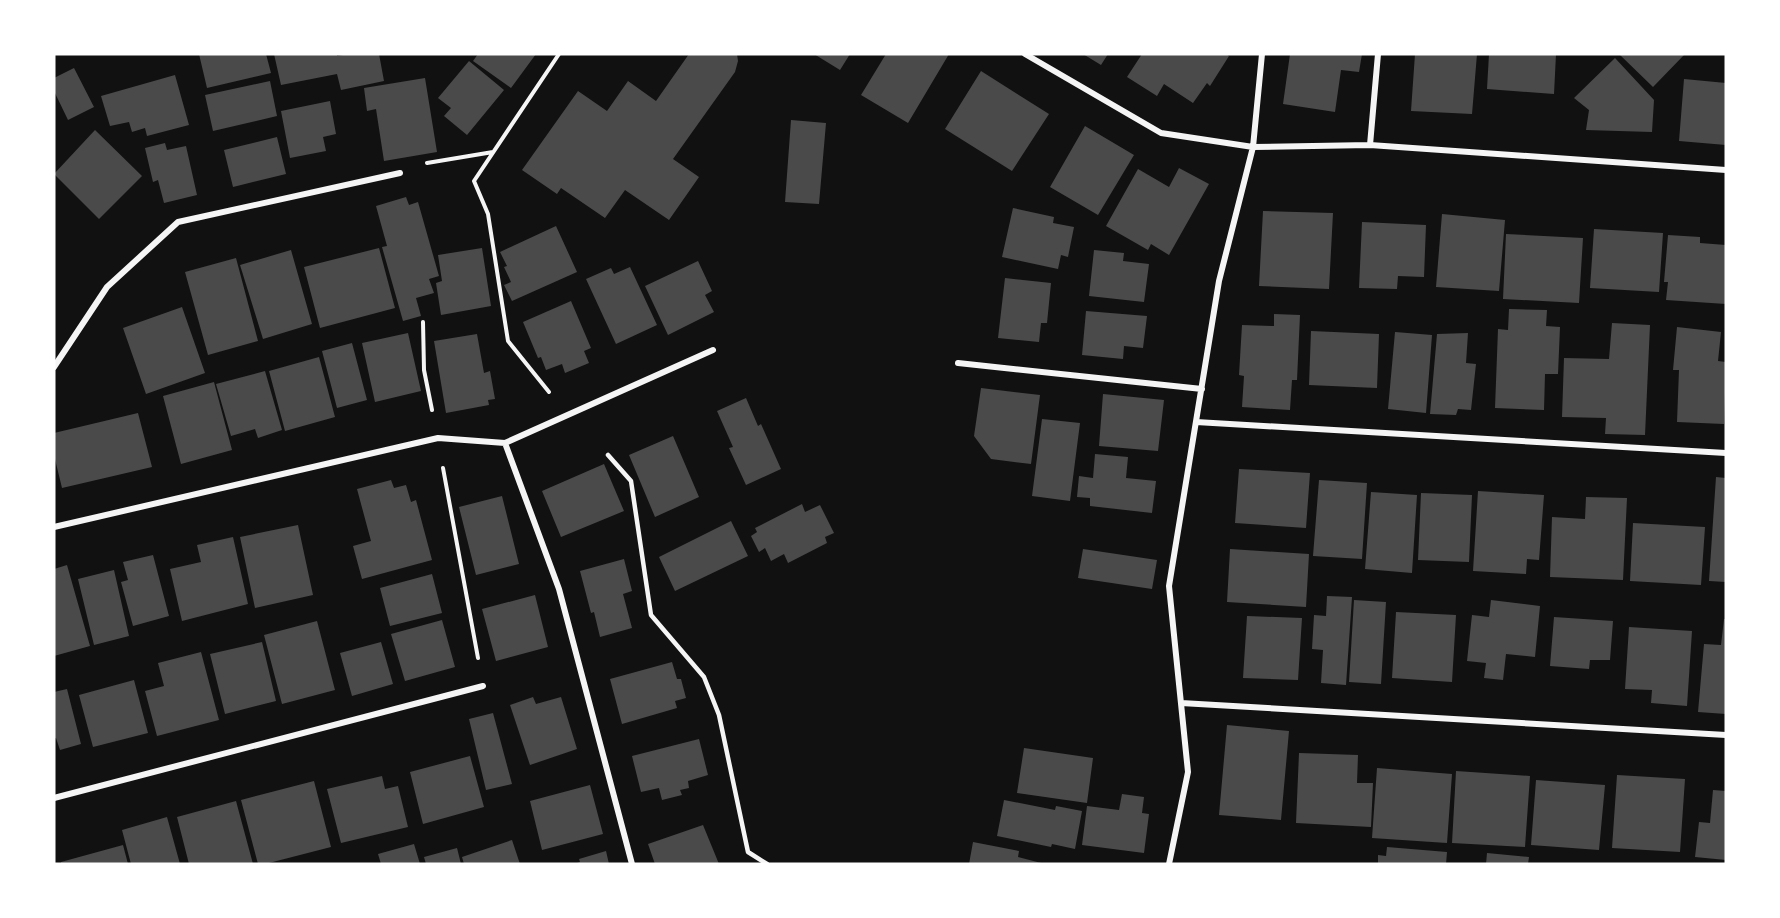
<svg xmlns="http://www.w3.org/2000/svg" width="1780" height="918" font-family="'Open Sans',sans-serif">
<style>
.building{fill:#4a4a4a}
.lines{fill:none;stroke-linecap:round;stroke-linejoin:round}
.path{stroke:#f5f5f5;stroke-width:4}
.service{stroke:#f5f5f5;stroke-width:4.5}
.minor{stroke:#f5f5f5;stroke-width:6}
</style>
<rect width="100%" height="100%" fill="#111"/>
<!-- building -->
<path class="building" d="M199,54H266L271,73L207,88Z
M274,54H337V56L349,54H379L384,81L341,90L337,74L281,85Z
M478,54H536L511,88L473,61Z
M689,54H737L738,61L735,72L673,159L699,177L669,220L625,190L605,218L561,188L557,194L522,170L578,91L607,111L628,81L656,101Z
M814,54H850L840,70Z
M886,54H949L908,123L861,95Z
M1083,54H1108L1101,65Z
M1142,54H1226L1229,56L1210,86L1207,83L1193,103L1164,84L1157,96L1127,77Z
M1290,54H1362L1359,72L1341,70L1335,112L1283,104Z
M1415,54H1477L1472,114L1411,111Z
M1489,54H1556L1554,94L1487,89Z
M1619,54H1685L1653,87Z
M1615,58L1654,100L1652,132L1586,130L1589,110L1574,98Z
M469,61L504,90L467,135L444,116L451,108L438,98Z
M74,68L94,107L68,120L54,91V78Z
M981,71L1049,114L1012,171L945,129Z
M175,75L189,125L147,136L145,128L132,132L129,122L110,126L101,96Z
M425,78L437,152L384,161L376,109L367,111L364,88Z
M1684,79L1726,83V145L1679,141Z
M270,81L277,116L213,131L205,95Z
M330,101L336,134L323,137L326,151L290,158L281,111Z
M791,120L826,123L819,204L785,202Z
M1085,126L1134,155L1098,215L1050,187Z
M95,130L142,176L99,219L54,174Z
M277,137L286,174L233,187L224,150Z
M165,143L167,150L186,146L197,195L164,203L158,180L153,182L145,148Z
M1179,168L1209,184L1169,255L1151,244L1148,250L1106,226L1138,169L1169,187Z
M406,197L409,205L418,202L439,276L429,279L434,293L416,298L421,316L403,321L382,247L387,246L376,206Z
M1013,208L1054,217L1053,223L1074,227L1068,257L1061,255L1058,269L1002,257Z
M1263,211L1333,213L1329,289L1259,286Z
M1442,214L1505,220L1499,291L1436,287Z
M1362,222L1426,225L1424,277L1398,276L1397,289L1359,288Z
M556,226L577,272L512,301L504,285L511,282L504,267L507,266L500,252Z
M1594,229L1663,233L1659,292L1590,288Z
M1506,234L1583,238L1579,303L1503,299Z
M1668,235L1700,237V243L1726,245V304L1666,300L1668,282H1664Z
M379,248L395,308L320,328L304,267Z
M482,248L491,306L441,315L436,283L442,281L438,255Z
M291,250L312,324L263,339L240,265Z
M1094,250L1124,253L1123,261L1149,264L1144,302L1089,296Z
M236,258L258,341L208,355L185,272Z
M698,261L712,291L705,295L714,312L668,335L645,286Z
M630,267L657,325L616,344L586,279L611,268L614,274Z
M1005,278L1051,283L1047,323H1041L1039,342L998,338Z
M571,301L591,348L584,351L589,363L565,373L562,364L546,370L541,357L538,358L523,322Z
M182,307L205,373L146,394L123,328Z
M1509,309L1547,310L1546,326L1560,327L1558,374H1545L1544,410L1495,408L1498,329L1508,330Z
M1086,311L1147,316L1143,348L1124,346L1123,359L1082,355Z
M1274,314L1300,315L1297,380H1292L1290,410L1242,407L1244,376L1239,375L1242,325L1274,326Z
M1612,323L1650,325L1645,435L1605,434L1606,418L1562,417L1564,358L1609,359Z
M1677,327L1721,332L1718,361L1726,362L1724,424L1677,422L1679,370H1673Z
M1311,331L1379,334L1377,388L1309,385Z
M1395,332L1432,335L1426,413L1388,409Z
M408,333L421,391L375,402L362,343Z
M1468,333L1466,363L1476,364L1471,410L1458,409L1456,415L1430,414L1437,334Z
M477,334L484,373L490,371L495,399L488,400L489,405L446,413L434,341Z
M352,343L367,400L337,408L322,351Z
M319,357L335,417L285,431L269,371Z
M265,371L282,430L258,438L255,429L231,436L216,384Z
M214,382L232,450L181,464L163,396Z
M981,388L1040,395L1031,464L991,459L974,436Z
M1103,394L1164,400L1158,451L1099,446Z
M746,398L758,426L761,424L781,469L746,485L729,448L733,447L717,411Z
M138,413L152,467L62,488L54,455V433Z
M1042,419L1080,423L1070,501L1032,496Z
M673,436L699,497L655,517L629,455Z
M1095,454L1128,457L1126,478L1156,481L1152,513L1090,506V498L1077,497L1079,476L1093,478Z
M604,464L624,511L561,537L542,491Z
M1239,469L1310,473L1306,528L1235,523Z
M1716,477L1726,478V582L1709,581Z
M391,480L394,488L406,485L411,502L416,500L432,560L362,579L353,546L371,541L357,489Z
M1319,480L1367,483L1362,559L1313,556Z
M1478,491L1544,495L1539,560L1527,559L1526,574L1473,571Z
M1371,492L1417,495L1412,573L1365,569Z
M1421,493L1472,495L1469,562L1418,560Z
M502,496L519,564L476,575L459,507Z
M1586,497L1627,498L1623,580L1550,577L1552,517L1585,519Z
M802,504L805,512L820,505L834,533L825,537L827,543L788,563L784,554L771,561L765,548L759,552L751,536L757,532L755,528Z
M731,521L748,556L675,591L659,557Z
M1633,523L1705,527L1701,585L1630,581Z
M298,525L313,595L255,608L240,537Z
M233,537L248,604L182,621L170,569L201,562L197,545Z
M1083,549L1157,560L1152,589L1078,578Z
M1230,549L1309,554L1306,607L1227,602Z
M153,555L169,616L133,626L121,582L128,580L123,562Z
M624,559L632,591L623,594L632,628L600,637L594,612L591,613L580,571Z
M67,565L90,646L54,656V569Z
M114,570L129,636L94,645L78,579Z
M432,574L442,613L390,626L380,588Z
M535,595L548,647L496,661L482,609Z
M1327,596L1352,597L1346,685L1321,683L1323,650L1312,649L1314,615L1326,616Z
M1354,600L1386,602L1381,684L1349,682Z
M1491,600L1540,606L1535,657L1506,654L1503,680L1484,678L1486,663L1467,661L1472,615L1489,617Z
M1396,612L1456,615L1452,682L1392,678Z
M1247,616L1302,618L1298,680L1243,678Z
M1554,617L1613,621L1610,660H1590L1589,669L1550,666Z
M1724,619H1726V714L1698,712L1704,644L1721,645Z
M442,620L455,667L405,681L391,634Z
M317,621L335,690L282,704L264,635Z
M1629,627L1692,631L1687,706L1651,703L1652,690L1625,689Z
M262,642L276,701L225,714L210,654Z
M381,642L393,684L352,696L340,653Z
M201,652L219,720L157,736L145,691L164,686L158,663Z
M672,662L677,679H681L686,698L675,701L677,708L622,724L610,679Z
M134,680L148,733L93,747L79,695Z
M67,689L81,744L60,750L56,738L54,739V692Z
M533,697L536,704L561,697L577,749L530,765L510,705Z
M493,713L512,784L486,790L469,719Z
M1227,725L1289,731L1281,820L1219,815Z
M699,739L708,775L688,781L689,788L680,790L682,795L662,800L659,788L641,792L632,756Z
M1024,748L1093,758L1087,803L1017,793Z
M1299,753L1358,755L1357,783H1373L1371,827L1296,823Z
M470,756L484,807L423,824L410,772Z
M1377,768L1452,774L1447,843L1372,838Z
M1456,771L1530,776L1525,847L1452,843Z
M1617,775L1685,779L1680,852L1612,848Z
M382,776L385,789L398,786L408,827L341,843L327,789Z
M1536,780L1605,785L1599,850L1531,845Z
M314,781L331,847L265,864H258L241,800Z
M590,785L603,834L542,850L530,801Z
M1713,790L1726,791V860L1695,857L1699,822L1710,823Z
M1122,794L1144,797L1142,813L1149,814L1144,853L1082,845L1087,806L1119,810Z
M1004,800L1055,810L1056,806L1082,811L1075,849L1052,844L1051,847L997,836Z
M236,801L253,864H189L177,817Z
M167,817L180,864H131L122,830Z
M703,825L719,864H655L648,844Z
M512,840L520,864H464L462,857Z
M973,842L1019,851L1018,857L1045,864H969Z
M414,844L420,864H381L378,854Z
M123,845L128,864H61V862Z
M1387,847L1447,852L1446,864H1378V855L1386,856Z
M457,848L461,864H426L424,857Z
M606,851L609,864H574L580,862L579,859Z
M1487,853L1529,857L1528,864H1486Z"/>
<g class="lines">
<!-- path -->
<path class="path" d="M427,163L493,152
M423,322L424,370L432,410
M549,392L508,341L488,214L474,181L559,54
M443,468L478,658"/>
<!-- service -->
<path class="service" d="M608,455L631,481L651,615L704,677L719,715L748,852L767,864"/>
<!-- minor -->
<path class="minor" d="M1025,54L1161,133L1253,147L1370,145L1726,170
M1370,145L1378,54
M958,363L1202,389
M54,367L107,287L178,222L400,173
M1196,422L1726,453
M505,443L713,350
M54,527L438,438L505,443L559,589L632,864
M1181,703L1726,735
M54,798L483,686
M1169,864L1188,772L1169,586L1219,281L1253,147L1262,54"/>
</g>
<!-- border -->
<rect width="1780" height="918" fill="none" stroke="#ffffff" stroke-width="111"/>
</svg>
